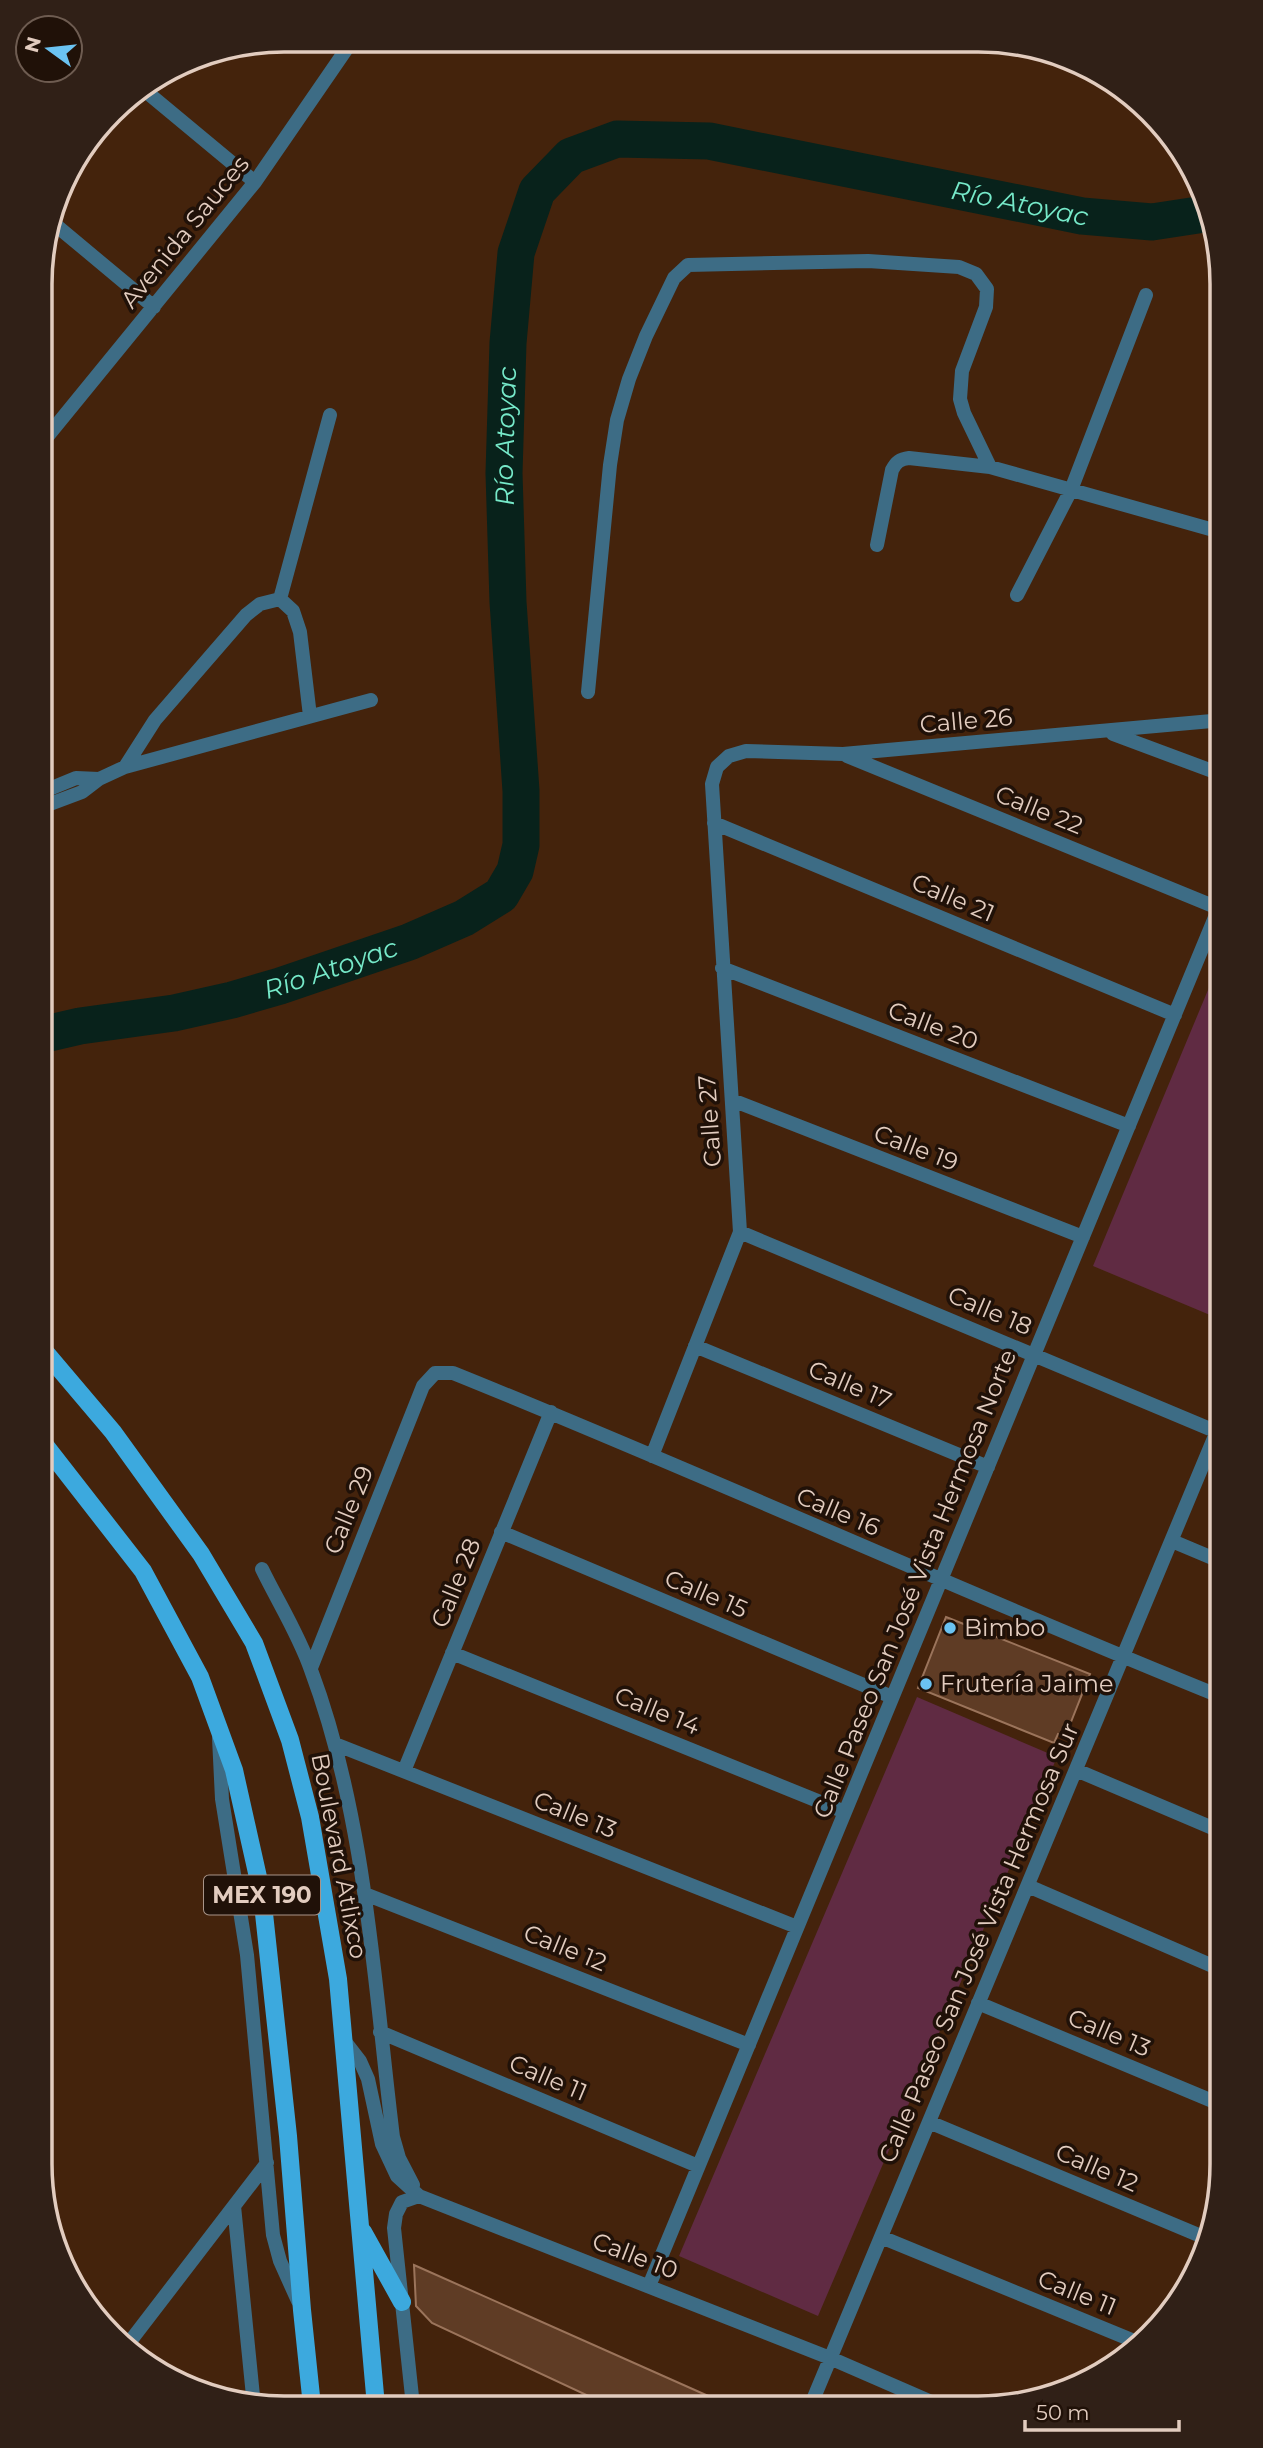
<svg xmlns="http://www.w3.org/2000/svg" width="1263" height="2448" font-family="Montserrat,sans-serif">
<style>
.green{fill:#602b43}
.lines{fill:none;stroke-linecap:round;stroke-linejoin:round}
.river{stroke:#08221b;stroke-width:37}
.building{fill:#5f3c25;stroke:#9b745b;stroke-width:2}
.minor{stroke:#3d6c85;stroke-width:14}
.primary{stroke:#3ca9de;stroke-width:18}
.poi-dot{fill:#6bc3f2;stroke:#201108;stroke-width:2.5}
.labels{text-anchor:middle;stroke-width:7;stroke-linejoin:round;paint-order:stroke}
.shield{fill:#201108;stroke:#a89488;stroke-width:2}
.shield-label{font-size:23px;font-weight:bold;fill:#e2ccbf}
.street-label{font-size:24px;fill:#e2ccbf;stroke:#201108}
.poi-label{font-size:24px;fill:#e2ccbf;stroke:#201108;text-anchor:start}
.water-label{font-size:26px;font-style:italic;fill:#76e9c9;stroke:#201108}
.rim{fill:none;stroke:#e2ccbf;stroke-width:3.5}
</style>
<rect width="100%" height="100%" fill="#44230c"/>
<!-- green -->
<path class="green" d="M1223,954L1222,1320L1093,1266Z
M917,1697L1057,1757L818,2316L679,2256Z"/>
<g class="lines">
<!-- river -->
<path class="river" id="s1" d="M41,1035L80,1026L174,1013L232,1000L280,986L409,942L464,918L501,895L515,871L521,845V791L508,602L504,473L508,343L516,253L537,191L571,156L617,139L709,141L1082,216L1152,222L1211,213"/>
</g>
<!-- building -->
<path class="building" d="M946,1617L1090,1674L1065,1737L1058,1734L1054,1743L918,1688Z
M414,2265L733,2407H612L432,2323L416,2306Z"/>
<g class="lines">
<!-- minor -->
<path class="minor" d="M143,89L255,182
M52,222L154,307
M42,443L255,182L352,41
M1217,531L1223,517
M877,545L892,470C896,462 900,459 909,458L990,467L1217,531L1223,537
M1017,595L1071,490L1146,295
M280,599L330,415
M280,599L293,611L300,632L310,716
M588,692L610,465L617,420L629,379L646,336L674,278L688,265L868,261L959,267L976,274L987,289L986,307L962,371L960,399L964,413L990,467
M1113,734L1223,775
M847,756L1218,908
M125,767L155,720L246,615L260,604L280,599
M42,792L76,778L99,779
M42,807L82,792L99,779L125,767L371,700
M714,823L1175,1015
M722,968L1129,1126
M732,1100L1083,1237
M740,1232L1222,1434
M695,1346L988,1467
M652,1456L740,1232L712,784L717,767L729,756L746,751L843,754L1223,720
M501,1532L892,1697
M1172,1541L1222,1562
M262,1569C278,1602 299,1635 311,1670C366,1817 374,1983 393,2137L399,2158L413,2185
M452,1653L845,1812
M311,1668L423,1386L435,1373H453C711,1477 964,1593 1222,1697
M219,1738L222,1799L247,1955L273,2235L280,2261L298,2301
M335,1744L797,1927
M1076,1770L1222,1832
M404,1771L551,1412
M1028,1886L1222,1970
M365,1894L749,2045
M978,2003L1222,2105
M380,2032L698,2166
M343,2039L360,2061L368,2079L382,2144L397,2176L419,2196L830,2358L945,2408
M929,2122L1208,2239
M234,2206L254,2406
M881,2237L1139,2343
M649,2286L1223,898
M125,2348L267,2163
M413,2406L394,2228L396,2214L402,2202L419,2196
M810,2407L1222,1419"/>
<!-- primary -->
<path class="primary" d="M41,1347L113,1432L201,1554L254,1643L290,1740L310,1817L338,1979L376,2406
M41,1440L143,1571L200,1677L234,1770L262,1895L288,2136L302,2310L312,2406
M363,2232L402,2302"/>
</g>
<!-- markers -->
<g class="poi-dot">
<circle cx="950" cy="1628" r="7"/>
<circle cx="926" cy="1684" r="7"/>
</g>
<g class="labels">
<!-- shield labels -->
<rect class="shield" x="204" y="1875.5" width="116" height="39" rx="5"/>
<g class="shield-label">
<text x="262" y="1903">MEX 190</text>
</g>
<!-- street labels -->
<g class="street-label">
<text transform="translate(185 232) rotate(-51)" y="8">Avenida Sauces</text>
<text transform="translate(966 721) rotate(-5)" y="8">Calle 26</text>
<text transform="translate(1039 810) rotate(22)" y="8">Calle 22</text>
<text transform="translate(953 898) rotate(23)" y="8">Calle 21</text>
<text transform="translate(933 1026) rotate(21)" y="8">Calle 20</text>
<text transform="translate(710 1121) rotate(-94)" y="8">Calle 27</text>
<text transform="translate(916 1148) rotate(21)" y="8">Calle 19</text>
<text transform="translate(990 1311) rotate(23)" y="8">Calle 18</text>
<text transform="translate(850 1385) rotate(23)" y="8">Calle 17</text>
<text transform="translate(349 1510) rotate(-68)" y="8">Calle 29</text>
<text transform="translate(838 1512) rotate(23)" y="8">Calle 16</text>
<text transform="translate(456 1583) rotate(-68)" y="8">Calle 28</text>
<text transform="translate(915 1584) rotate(-68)" y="8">Calle Paseo San José Vista Hermosa Norte</text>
<text transform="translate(706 1594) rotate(23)" y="8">Calle 15</text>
<text transform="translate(657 1711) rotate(22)" y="8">Calle 14</text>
<text transform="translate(575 1815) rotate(22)" y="8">Calle 13</text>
<text transform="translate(339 1856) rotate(79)" y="8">Boulevard Atlixco</text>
<text transform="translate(979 1943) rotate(-67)" y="8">Calle Paseo San José Vista Hermosa Sur</text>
<text transform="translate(565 1948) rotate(22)" y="8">Calle 12</text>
<text transform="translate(1109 2033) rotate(23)" y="8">Calle 13</text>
<text transform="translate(548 2078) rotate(23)" y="8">Calle 11</text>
<text transform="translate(1097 2168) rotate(23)" y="8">Calle 12</text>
<text transform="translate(635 2256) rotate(21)" y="8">Calle 10</text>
<text transform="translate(1077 2293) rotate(22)" y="8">Calle 11</text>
</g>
<!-- poi labels -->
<g class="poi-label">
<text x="964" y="1636">Bimbo</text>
<text x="940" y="1692">Frutería Jaime</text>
</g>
<!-- water labels -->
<g class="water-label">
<text dy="9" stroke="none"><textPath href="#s1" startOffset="1704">Río Atoyac</textPath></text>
<text dy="9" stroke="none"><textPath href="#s1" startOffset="948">Río Atoyac</textPath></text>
<text dy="9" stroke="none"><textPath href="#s1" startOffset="298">Río Atoyac</textPath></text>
</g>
</g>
<!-- crop -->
<path d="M0 0H1263V2448H0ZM284 52H978A232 232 0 0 1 1210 284V2164A232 232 0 0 1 978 2396H284A232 232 0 0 1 52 2164V284A232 232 0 0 1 284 52Z" fill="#302017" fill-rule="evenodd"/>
<path class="rim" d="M284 52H978A232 232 0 0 1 1210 284V2164A232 232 0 0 1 978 2396H284A232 232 0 0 1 52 2164V284A232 232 0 0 1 284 52Z"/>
<!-- north arrow -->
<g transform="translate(49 49) rotate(285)"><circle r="33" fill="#201108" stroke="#6e5c51" stroke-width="2"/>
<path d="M0-5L12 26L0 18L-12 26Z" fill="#6bc3f2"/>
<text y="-10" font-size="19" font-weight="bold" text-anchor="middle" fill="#e2ccbf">N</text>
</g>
<!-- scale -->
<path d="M1025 2420v10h154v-10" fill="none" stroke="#e2ccbf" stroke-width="3.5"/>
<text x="1036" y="2420" font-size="21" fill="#e2ccbf" stroke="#201108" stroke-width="5" paint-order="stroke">50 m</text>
</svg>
